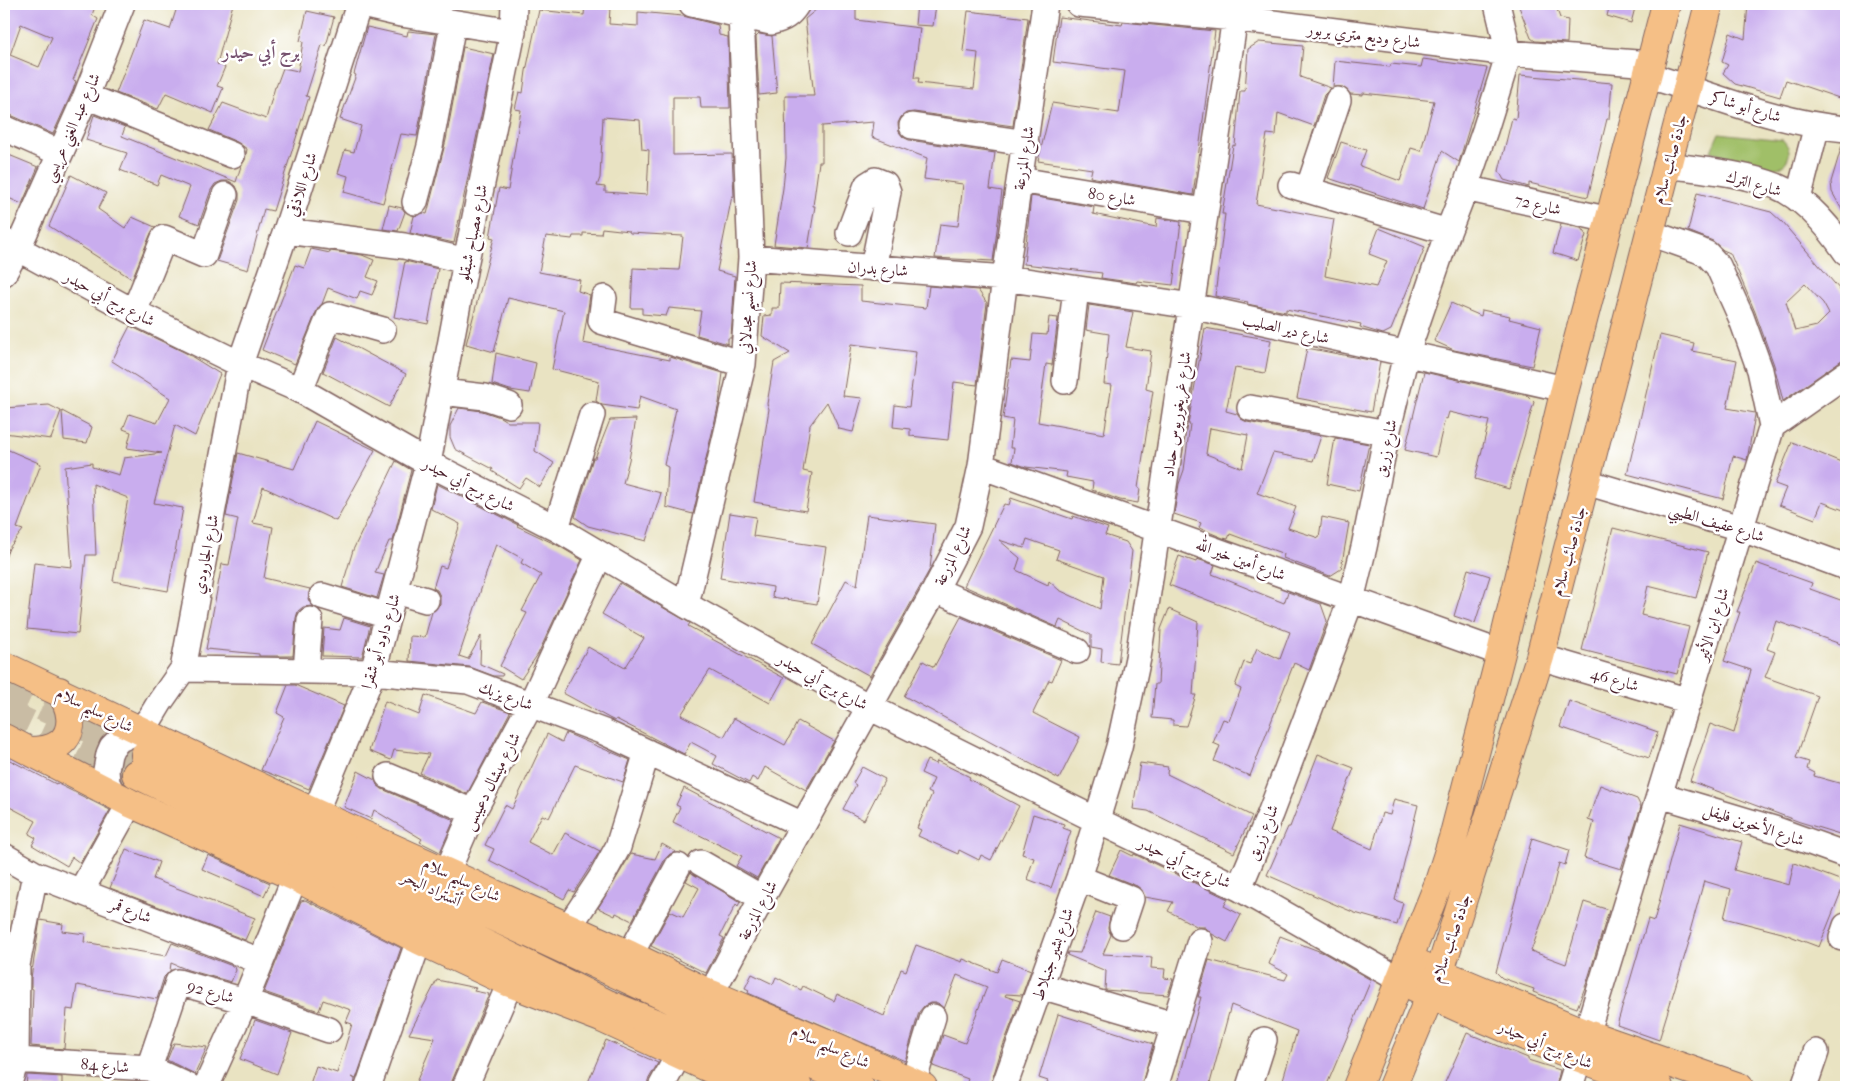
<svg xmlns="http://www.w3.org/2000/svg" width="1850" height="1091" font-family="'IM FELL French Canon',Amiri,serif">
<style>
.green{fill:#a0bf67;stroke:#756f49}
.building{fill:#c9adee;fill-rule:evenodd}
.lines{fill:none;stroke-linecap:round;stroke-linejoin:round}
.highway-tunnel{stroke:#c9bca4;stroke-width:28;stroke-dasharray:28 14;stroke-linecap:butt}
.minor-casing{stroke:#826460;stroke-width:28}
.major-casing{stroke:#826460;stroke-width:30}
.highway-casing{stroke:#826460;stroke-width:30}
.minor{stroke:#fff;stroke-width:25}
.major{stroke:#f5bf86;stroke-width:28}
.highway{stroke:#f5bf86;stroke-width:28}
.labels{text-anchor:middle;stroke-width:5;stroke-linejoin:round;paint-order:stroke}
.street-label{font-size:16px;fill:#4a1f2b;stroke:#fff}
.neighbourhood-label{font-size:18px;font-weight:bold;fill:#76516f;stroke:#fff}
</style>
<rect width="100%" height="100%" fill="#fff"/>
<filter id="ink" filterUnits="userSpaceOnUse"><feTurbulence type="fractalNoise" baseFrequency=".02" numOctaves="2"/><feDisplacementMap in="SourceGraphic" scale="10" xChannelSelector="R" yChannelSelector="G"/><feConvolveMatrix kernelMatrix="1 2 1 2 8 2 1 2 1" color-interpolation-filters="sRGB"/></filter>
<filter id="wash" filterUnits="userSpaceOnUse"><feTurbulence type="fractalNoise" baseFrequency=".0096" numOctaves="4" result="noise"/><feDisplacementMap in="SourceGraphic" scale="20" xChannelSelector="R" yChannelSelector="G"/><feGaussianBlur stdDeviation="1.12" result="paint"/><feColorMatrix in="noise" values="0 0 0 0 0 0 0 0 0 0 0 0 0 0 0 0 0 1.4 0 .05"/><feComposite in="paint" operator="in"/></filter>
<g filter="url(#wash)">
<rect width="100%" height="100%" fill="#e9e3c2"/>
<!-- green -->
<path class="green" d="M1719,133L1783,140C1788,146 1791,151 1788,158C1786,163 1782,167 1777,168C1766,171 1723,155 1711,151Z"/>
<g id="blocks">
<!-- building -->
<path class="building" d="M4,4H96L92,15L98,19L73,80L76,81L73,90L53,134L4,112ZM21,24L52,37L39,67L10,55Z
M178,4H233L217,64L225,67L217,86L223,88L213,113L166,93L158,109L116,93L144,20L170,29Z
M428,4H460L457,8Z
M585,4H598L610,8L609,24L638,26V12L683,16L718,25L719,35L728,37L730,108H701L700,97H673V155L732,154L734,197L732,196L717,271L735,276L731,338H728V344L697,335L701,311L669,308L666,316L642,314V308H631L633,268L679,270L683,236L630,233L629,231L602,228L601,234L583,233V236H573L572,239L546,236L539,272L580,280L578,291L590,295L583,343L670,360V357L723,373L719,403L693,514L666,507L668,467L664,465L676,409L640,396L637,410L602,405L596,401L599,381L552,369L564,311L508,298L494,352L466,344L494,238L490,237L499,188L508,190L521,110L515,109L519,92L523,93L526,71L539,10L584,15ZM603,117L640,120L642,149L649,150L647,195L605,192V187L597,186L600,178Z
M823,4H856V20L920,28L914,78H919L918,83L974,89L978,53L963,51L968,11L1028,18L1013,126L914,112L906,113L901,117L898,123L899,132L903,137L909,140L995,153L990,189L1002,191L993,261L935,258L940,224L958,226L963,184L924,179L927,158L872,137L874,122L822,126V162H819L813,206H815L808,248L774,245L783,188L786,158L785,96H814L805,19Z
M917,4L936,5L933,26L915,25Z
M1518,4H1555L1560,18L1568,20L1567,43L1535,41L1531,38Z
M1610,4H1636L1631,23L1607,16Z
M1748,4H1846V86L1842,99L1786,80L1780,97L1735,84L1723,73L1728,65L1722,62L1730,33L1745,39Z
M307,11L334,17L326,46L322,45L306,96L309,97L273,211L264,209L248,270L217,261L239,200V193L236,186L229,181H222L215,184L211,190L199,224L179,216L190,187L161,175L157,185L120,170L127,153L86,140L94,115L125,127L122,136L236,182L241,166L245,160L247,149L237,142L209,130L223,103L266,119L275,87H276L283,68L298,71L303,42L300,41Z
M1059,17L1122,25L1123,22L1215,31L1193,195L1090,177L1092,169L1038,161L1052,103L1119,113L1125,71L1053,62Z
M367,27L407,36L408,31L436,34L417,136L401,134L383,203L344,192L348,176L338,173L345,150L354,152L361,126L340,119L356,75L354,74Z
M759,34L772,36L777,93L759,95L756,37Z
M1259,42L1303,46L1300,77L1331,88L1324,95L1314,126L1278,113L1276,135L1267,134L1256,204L1334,219L1325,276L1376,287L1387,261L1369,254L1379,228L1425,247L1391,330L1383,334L1360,327L1361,324L1286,309V312L1247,304L1248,302L1215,296L1225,214H1222L1233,145L1235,146L1240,91H1245L1248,49Z
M463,47L494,54L454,243L410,233L414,216L423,213L427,214L446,140Z
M1423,59L1487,68L1459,162L1442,151L1423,209L1328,178L1341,142L1366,150L1360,166L1400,181L1411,148L1421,151L1434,101L1363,93V95L1350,94L1343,87H1333L1335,61L1390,67L1391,64L1421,67Z
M1520,75L1612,83L1609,119H1607L1588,197L1529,183V187L1504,180L1499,171L1512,118L1516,119Z
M1842,145H1846V217L1832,192L1831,182Z
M4,153L38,167L22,204L4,196Z
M71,175L106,193L98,209L125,228L132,217L155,227L151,233L132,279L49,226Z
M1697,193L1771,212L1783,223L1846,297V357L1783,401L1774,365L1755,312L1730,253L1723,250L1713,241L1688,231ZM1805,284L1823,303L1829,314L1817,326L1795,331L1786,302Z
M1031,196L1094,207L1093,214L1156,227L1157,218L1181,222L1173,285L1137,281L1136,283L1101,278L1102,273L1024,264Z
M389,205L402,208L405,212L398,231L383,229Z
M1561,224L1581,228L1586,235L1578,261L1553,253Z
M311,249L330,253V251L362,255L374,260L367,277L378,281L372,295L360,291L357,299L328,288L322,304L317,310L295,364L262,350L295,265L304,268Z
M405,261L438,269L428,324L394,317Z
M780,283L861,286V301L926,308L929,286L978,290L987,303L977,385L954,382L948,440L910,436V429L893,427L895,405L909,407L916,352L851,344L843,396L862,398L853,432L839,429L827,402L810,425L803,471L812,473L806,511L754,502L769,409L767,404L774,362L790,353L762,336L764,316L772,315V308H779Z
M1451,303L1481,316L1482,310L1510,316L1509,319L1541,327L1532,366L1454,350L1434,341Z
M1089,305L1133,312L1126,347L1151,351L1146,389L1153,391L1138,488L1140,489L1138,503L1120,500L1092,490L1093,482L1066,477L1067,472L1026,467L1012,462L1014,448H1010L1013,420L1003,418L1011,360L1030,362L1033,334L1047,335L1049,317L1058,318L1052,365L1046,364L1038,422L1104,434L1112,385L1104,384L1109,334L1086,330Z
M130,326L186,353L220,374L195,436L175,425L154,503L183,508L168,591L113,581L128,498L93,484L96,555H86L78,634L27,629L34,563L72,567L65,467L92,463V467L119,475L124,458L162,453L127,448L131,432L123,429L129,414L157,423L170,398L112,361Z
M1205,328L1271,340L1265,373L1235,368L1226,411L1237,414L1241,419L1247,422L1321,436L1313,461L1273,453L1257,493L1296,507L1288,528L1319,538L1322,517L1349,523L1341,569L1330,576L1283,558L1284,554L1230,534L1228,539L1223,538L1199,528L1201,523L1174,514L1179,484L1184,470L1190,424H1188ZM1210,428L1248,435L1242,468L1206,454Z
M1660,335L1694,343L1692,351L1737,360L1727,408L1755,413V415L1747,460L1733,456L1723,499L1627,474Z
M337,337L406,374L389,407L323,372Z
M1307,348L1380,362L1371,412L1297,398Z
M496,353L536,363L530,393L510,390L492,384Z
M1424,372L1528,396L1534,402L1509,489L1475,479L1489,421L1449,412L1447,419L1445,418L1436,457L1405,450Z
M49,405L61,411L51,439L4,433V408Z
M459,408L482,411L500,417L508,422H538L535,451L554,463L540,487L526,478L519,488L492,471L493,469L455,449L450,437V426Z
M62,411L92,427L87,443L64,440Z
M636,419L629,460L623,483L661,493L646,541L588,526L575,517L593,458H595L610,420Z
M315,421L375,450L336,521L263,487L253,523L273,527L264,578L310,589L308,599L312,606L303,607L298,611L296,618L293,656H259V654L206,649L222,564L229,565L238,519L226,516L238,453L294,469Z
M1335,438L1369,444L1359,491L1327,484Z
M1792,442L1846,464V511L1822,502L1815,519L1779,505L1786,488L1775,484Z
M4,448L41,464L17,528L23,530L9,548L5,558Z
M396,461L411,470L393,541H389L375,573L384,575L377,598L342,587L353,550Z
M437,484L518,525L517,526L559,546L582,560L538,654L521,679L500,666L527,613L522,611L541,575L521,563L523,559L496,544L459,656L468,659L481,636L480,664L503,674L502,676H494L470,667L409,661L410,636L425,637L432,612L440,604V596L437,590L433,588L440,566L446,568L460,524L431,509Z
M1011,498L1072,519L1073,516L1108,528L1105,535L1126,542L1132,551L1118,664L1101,662L1102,649L1091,647V635L1060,620L1057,627L964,586L1004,504L1009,505ZM1027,539L1059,550L1056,559L1104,576L1100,609L1059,590L1049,581L1048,585L1016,570L1020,558L999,540L1024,548Z
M730,513L756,517L753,536L826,547L817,604L772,597L773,587L720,578Z
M867,515L935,524L930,569L870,676L812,644L846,580L857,586Z
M1613,528L1708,552L1696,598L1648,586L1641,615L1689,627L1677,674L1582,650Z
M1179,556L1196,562L1197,559L1215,565L1212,574L1284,603L1288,592L1321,604L1327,621L1309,670L1294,663L1250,776L1214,761L1220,746L1213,743L1223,719L1229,721L1241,689L1235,686L1244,662L1250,664L1257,648L1280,659L1290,632L1169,585Z
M1756,563L1812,583L1810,589L1846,602V646L1776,621L1767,649L1775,652L1765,677L1818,696L1796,758L1809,762L1807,769L1815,773L1814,776L1846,785V836L1800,822L1690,781L1710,724L1734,733L1751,670L1724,661L1740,612H1737Z
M1468,569L1490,576L1475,623L1454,616Z
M620,583L690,623L688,626L784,678L770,703L710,670L681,715L724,737L734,718L785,745L798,721L834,741L806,790L765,767L758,781L752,777L749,783L713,764L717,756L691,742L684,754L616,719L615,721L609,718L563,693L588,647L625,668L644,638L602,614Z
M1169,609L1198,622L1193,695H1196L1186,726L1173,725V720L1152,718L1155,684H1158L1161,629Z
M961,617L1061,660L1052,681L1049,680L1033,713L1080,737L1059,779L904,696L923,661L934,667Z
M344,618L370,626L362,657L322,656L324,628L340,630Z
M288,685H295L344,706L309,789L261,770L284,717L277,713Z
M425,695L476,713L482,702L510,712L467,794L420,773L429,754L394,750L391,760L369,751L385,701L419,715Z
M1569,701L1658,732L1649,758L1560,727Z
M566,733L630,760L623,782L575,765L549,818L542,815L528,842L553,855L565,833L600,851L574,892L569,890L564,899L489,860L494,849L485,845L505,805L512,809L547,734L562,742Z
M1318,754L1354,768L1330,831L1372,849L1382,813L1390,815L1394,799L1418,805L1395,900L1403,903L1397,925L1355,913L1267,875L1288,827H1290Z
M4,757L56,784V783L110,810L80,863L72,857L67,866L32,845L36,838L29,834L36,821L4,804Z
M927,760L936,764L937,761L970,777L969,779L1019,806L991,860L981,855L979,860L959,850L958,854L918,836L921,830L917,828L932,794L928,792L934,779L921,773Z
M1140,763L1168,767L1167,774L1252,816L1234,853L1148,811L1133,809Z
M862,767L885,779L864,820L843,809L856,785L853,783Z
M358,771L375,780L377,785L382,789L454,820L440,852L420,842L422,839L374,810L371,819L344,807Z
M1600,785L1637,799L1641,807L1621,869L1584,858L1594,822L1588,820Z
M684,788L779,838L757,878L736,866L742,856L673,822L680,807L676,805Z
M1033,814L1064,824L1063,828L1071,831L1051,888L1027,879L1034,858L1022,854Z
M1680,823L1742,842L1734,870L1789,885L1794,863L1845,882L1819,947L1782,933L1724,918L1731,889L1704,881L1690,931L1692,932L1659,1040L1617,1025L1648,919L1654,921Z
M1532,838L1569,850L1565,865L1559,863L1550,899L1531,951L1566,964L1584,902L1609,910L1587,982L1577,1008L1533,992L1534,989L1502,978L1496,972Z
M662,844L676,852L670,854L665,859L632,921L616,913L615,916L598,908L631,854L655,859Z
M126,849L159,862L153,879L255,918L245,940L110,888Z
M1121,850L1133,856L1134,854L1228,899L1224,906L1241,915L1227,942L1212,934L1205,927H1198L1168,911L1173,902L1145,897L1142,890L1137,886L1109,875Z
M208,855L270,883L264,896L202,869Z
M691,872L740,902L738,906L736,904L720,936L724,938L706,973L651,946L670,911L683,917L699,888L686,881Z
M305,900L401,948L356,1079L352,1077L355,1079L354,1087H309L316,1066L337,1073L352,1024L346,1022L351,1010L323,1000L319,1011L264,992L301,901Z
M1096,912L1110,917L1108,928L1111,935L1103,954L1152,957L1151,968L1165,969L1164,978L1173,979L1168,995L1105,990L1106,971L1067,955L1068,952L1080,953Z
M40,920L63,924L62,931L85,934L84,942L166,956L172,943L235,967L236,970L231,982L188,970L171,963L170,971L164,977L157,999L77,985L73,1010L67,1009L64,1049L31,1046L33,989L31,988V978Z
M1280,936L1324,953L1371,980L1326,1087H1296L1282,1083L1297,1031L1231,1005L1209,1087H1170L1172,1082L1178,1083L1201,997H1198L1209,960L1285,980L1288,974L1269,964Z
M916,945L962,962L963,959L997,972L1002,959L1031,970L1022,995L1006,994L1005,996L1020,1001L1000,1054L990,1087H965L968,1079L933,1066L943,1035L965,1043L987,987L957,975L944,1009L938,1003H930L924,1006L919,1012L905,1061L748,993L749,990L745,988L752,974L773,984L776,977L801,990L803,986L834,1001L837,994L884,1016L901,969L906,971Z
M437,980L476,988L474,991L489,994L452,1081L451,1087H414L435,1038L409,1034Z
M1058,1014L1153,1044L1141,1087H1045L1048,1081L1039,1078Z
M255,1020L292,1033L277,1074L240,1059Z
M1467,1033L1528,1058V1060L1560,1070L1556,1087H1443Z
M606,1040L658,1063L648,1080L647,1087H586Z
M174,1043L207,1047L195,1074L167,1060Z
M27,1075L62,1077V1087H26Z"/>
</g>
</g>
<g filter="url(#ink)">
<use href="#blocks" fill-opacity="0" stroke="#826460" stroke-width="1"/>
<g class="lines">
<!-- highway-tunnel -->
<path class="highway-tunnel" d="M4,689L145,755
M4,712L136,774"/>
<!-- minor casing -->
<g class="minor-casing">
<path id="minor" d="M358,4L401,14L513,32
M692,4L771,22C784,19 790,15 797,4
M1079,4L1234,18L1509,53L1650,64
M1647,75C1713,95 1777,123 1846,129
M86,96L232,155
M912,126L1026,143
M4,128L60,153
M1666,165C1702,170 1742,173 1776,186C1805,198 1829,227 1846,252
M1020,180L1204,211
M1291,185L1448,232
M1465,188L1610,220
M1308,190L1338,100
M1798,199L1817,125
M415,202L430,146L453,24
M286,231L404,246L466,261
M849,233L867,185L875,180L885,184L888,192L873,268
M4,241L134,312L240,364L300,390L428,463L556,528L686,605L869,707L1096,820L1239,888L1400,980
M751,258L1005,278L1192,306L1565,389
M4,273L18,248L86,96L122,4
M604,298L601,321L743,364
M134,312L164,238L204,255L225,195
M1065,381L1076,289
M300,390L330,315L383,330
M442,392L485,397L509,405
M1250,408L1387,433
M1772,426L1846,374
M981,466C1155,527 1327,592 1501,653
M1586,482L1740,528L1846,567
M556,528L592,415
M935,590L1077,651
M395,591L426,600
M322,596L388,616
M686,605L743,364L751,258L741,14L743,4
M1540,657L1689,701
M183,669L373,672L468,681L604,732L803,825
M306,670L310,620
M388,776L473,812
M112,794L107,782L106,770L109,754L112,747L120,739L140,730L151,717L160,702L183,669L240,364L286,231L359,4
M1660,795L1774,829L1846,855
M315,813L373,672L428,463L466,261L513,32L514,4
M4,856L35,874L260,961
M701,863L762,898
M447,872L473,812L531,704L600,554
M1079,878L1131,899L1122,926
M1239,888L1270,814L1351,600L1364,547L1387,433L1406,355L1448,232L1465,188L1485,130L1509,53L1497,4
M81,891L130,803
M568,928L601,878L618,847L647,752
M1842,938L1846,926
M630,955L678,866
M1041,986L1174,1025
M711,994L762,898L935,590L968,526L981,466L1005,278L1045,4
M16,1060L149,1068L190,1087
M149,1068L178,982L245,1001L329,1030
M913,1083L933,1017
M8,1087L16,1060L17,965L35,874
M206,1087L245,1001L295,877
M368,1087L419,940
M465,1087L510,983
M661,1087L679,1054
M1004,1087L1079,878L1119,747L1138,658L1237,4
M1155,1087L1200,941
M1249,1087L1264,1040
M1570,1087L1772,426L1760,370L1741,317L1718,266L1707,254L1698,250L1650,233
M1804,1087L1816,1052"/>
</g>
<!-- major casing -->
<g class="major-casing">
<path id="major" d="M4,666L315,813L630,955L711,994L843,1050L923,1087
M4,738L130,803L295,877L419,940L510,983L601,1018L750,1087
M29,751C38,751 51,750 59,744C77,731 71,705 59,691
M1409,960L1587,1034L1739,1087
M1400,980C1483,1021 1571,1056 1659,1087"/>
</g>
<!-- highway casing -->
<g class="highway-casing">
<path id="highway" d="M145,755L860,1087
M136,774L608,1004L704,1043L798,1087
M1357,1087L1438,885L1453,838L1501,653L1565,389L1666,4
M1392,1087L1439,974L1540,657L1709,4"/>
</g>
<!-- minor -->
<use href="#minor" class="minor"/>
<!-- major -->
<use href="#major" class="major"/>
<!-- highway -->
<use href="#highway" class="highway"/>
</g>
</g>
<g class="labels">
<!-- street labels -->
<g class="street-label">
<text transform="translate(1364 35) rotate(7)" y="6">شارع وديع متري بربور</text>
<text transform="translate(1746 106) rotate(17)" y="6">شارع أبو شاكر</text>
<text transform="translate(71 127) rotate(-66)" y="6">شارع عبد الغني عريسي</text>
<text transform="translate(1023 158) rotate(-81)" y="6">شارع المزرعة</text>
<text transform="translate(1669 159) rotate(-75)" y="6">جادة صائب سلام</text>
<text transform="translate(1754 183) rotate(16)" y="6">شارع الترك</text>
<text transform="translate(301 184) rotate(-72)" y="6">شارع اللاذقي</text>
<text transform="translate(1112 196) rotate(9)" y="6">شارع 80</text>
<text transform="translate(1538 204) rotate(13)" y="6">شارع 72</text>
<text transform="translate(472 233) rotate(-79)" y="6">شارع مصباح شبقلو</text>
<text transform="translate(878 268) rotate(4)" y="6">شارع بدران</text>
<text transform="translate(110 298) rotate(28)" y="6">شارع برج أبي حيدر</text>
<text transform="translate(747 307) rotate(-86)" y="6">شارع نسيم مجدلاني</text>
<text transform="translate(1286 328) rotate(13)" y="6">شارع دير الصليب</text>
<text transform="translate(1176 414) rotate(-82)" y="6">شارع غريغوريوس حداد</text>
<text transform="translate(1385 448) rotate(-78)" y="6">شارع زريق</text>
<text transform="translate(469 484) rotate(27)" y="6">شارع برج أبي حيدر</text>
<text transform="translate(1717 522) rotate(17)" y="6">شارع عفيف الطيبي</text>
<text transform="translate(1568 551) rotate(-75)" y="6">جادة صائب سلام</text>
<text transform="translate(205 554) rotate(-79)" y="6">شارع الجارودي</text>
<text transform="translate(952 555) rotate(-64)" y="6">شارع المزرعة</text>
<text transform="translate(1241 559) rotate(20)" y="6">شارع أمين خير الله</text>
<text transform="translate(1712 624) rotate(-73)" y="6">شارع ابن الأثير</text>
<text transform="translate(380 641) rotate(-73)" y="6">شارع داود أبو شقرا</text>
<text transform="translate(1615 679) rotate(16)" y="6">شارع 46</text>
<text transform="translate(823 681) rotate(29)" y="6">شارع برج أبي حيدر</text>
<text transform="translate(506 695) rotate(20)" y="6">شارع يزبك</text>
<text transform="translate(95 709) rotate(26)" y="6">شارع سليم سلام</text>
<text transform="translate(491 781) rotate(-63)" y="6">شارع ميشال دعيبس</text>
<text transform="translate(1754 824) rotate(18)" y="6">شارع الأخوين فليفل</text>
<text transform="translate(1262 832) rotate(-68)" y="6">شارع زريق</text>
<text transform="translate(1185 862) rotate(25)" y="6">شارع برج أبي حيدر</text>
<text transform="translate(462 879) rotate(25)" y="6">شارع سليم سلام</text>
<text transform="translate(432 888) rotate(25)" y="6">أتستراد البحر</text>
<text transform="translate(131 910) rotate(21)" y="6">شارع قمر</text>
<text transform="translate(757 910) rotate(-62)" y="6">شارع المزرعة</text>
<text transform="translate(1450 938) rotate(-71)" y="6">جادة صائب سلام</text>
<text transform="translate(1052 954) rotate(-71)" y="6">شارع بشير جنبلاط</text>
<text transform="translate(211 991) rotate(16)" y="6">شارع 92</text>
<text transform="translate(1546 1044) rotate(23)" y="6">شارع برج أبي حيدر</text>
<text transform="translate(831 1046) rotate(24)" y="6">شارع سليم سلام</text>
<text transform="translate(105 1065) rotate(4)" y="6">شارع 84</text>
</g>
<!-- neighbourhood labels -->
<g class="neighbourhood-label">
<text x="261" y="58">برج أبي حيدر</text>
</g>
</g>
<!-- margin -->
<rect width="1850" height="1091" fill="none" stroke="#fff" stroke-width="20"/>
</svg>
